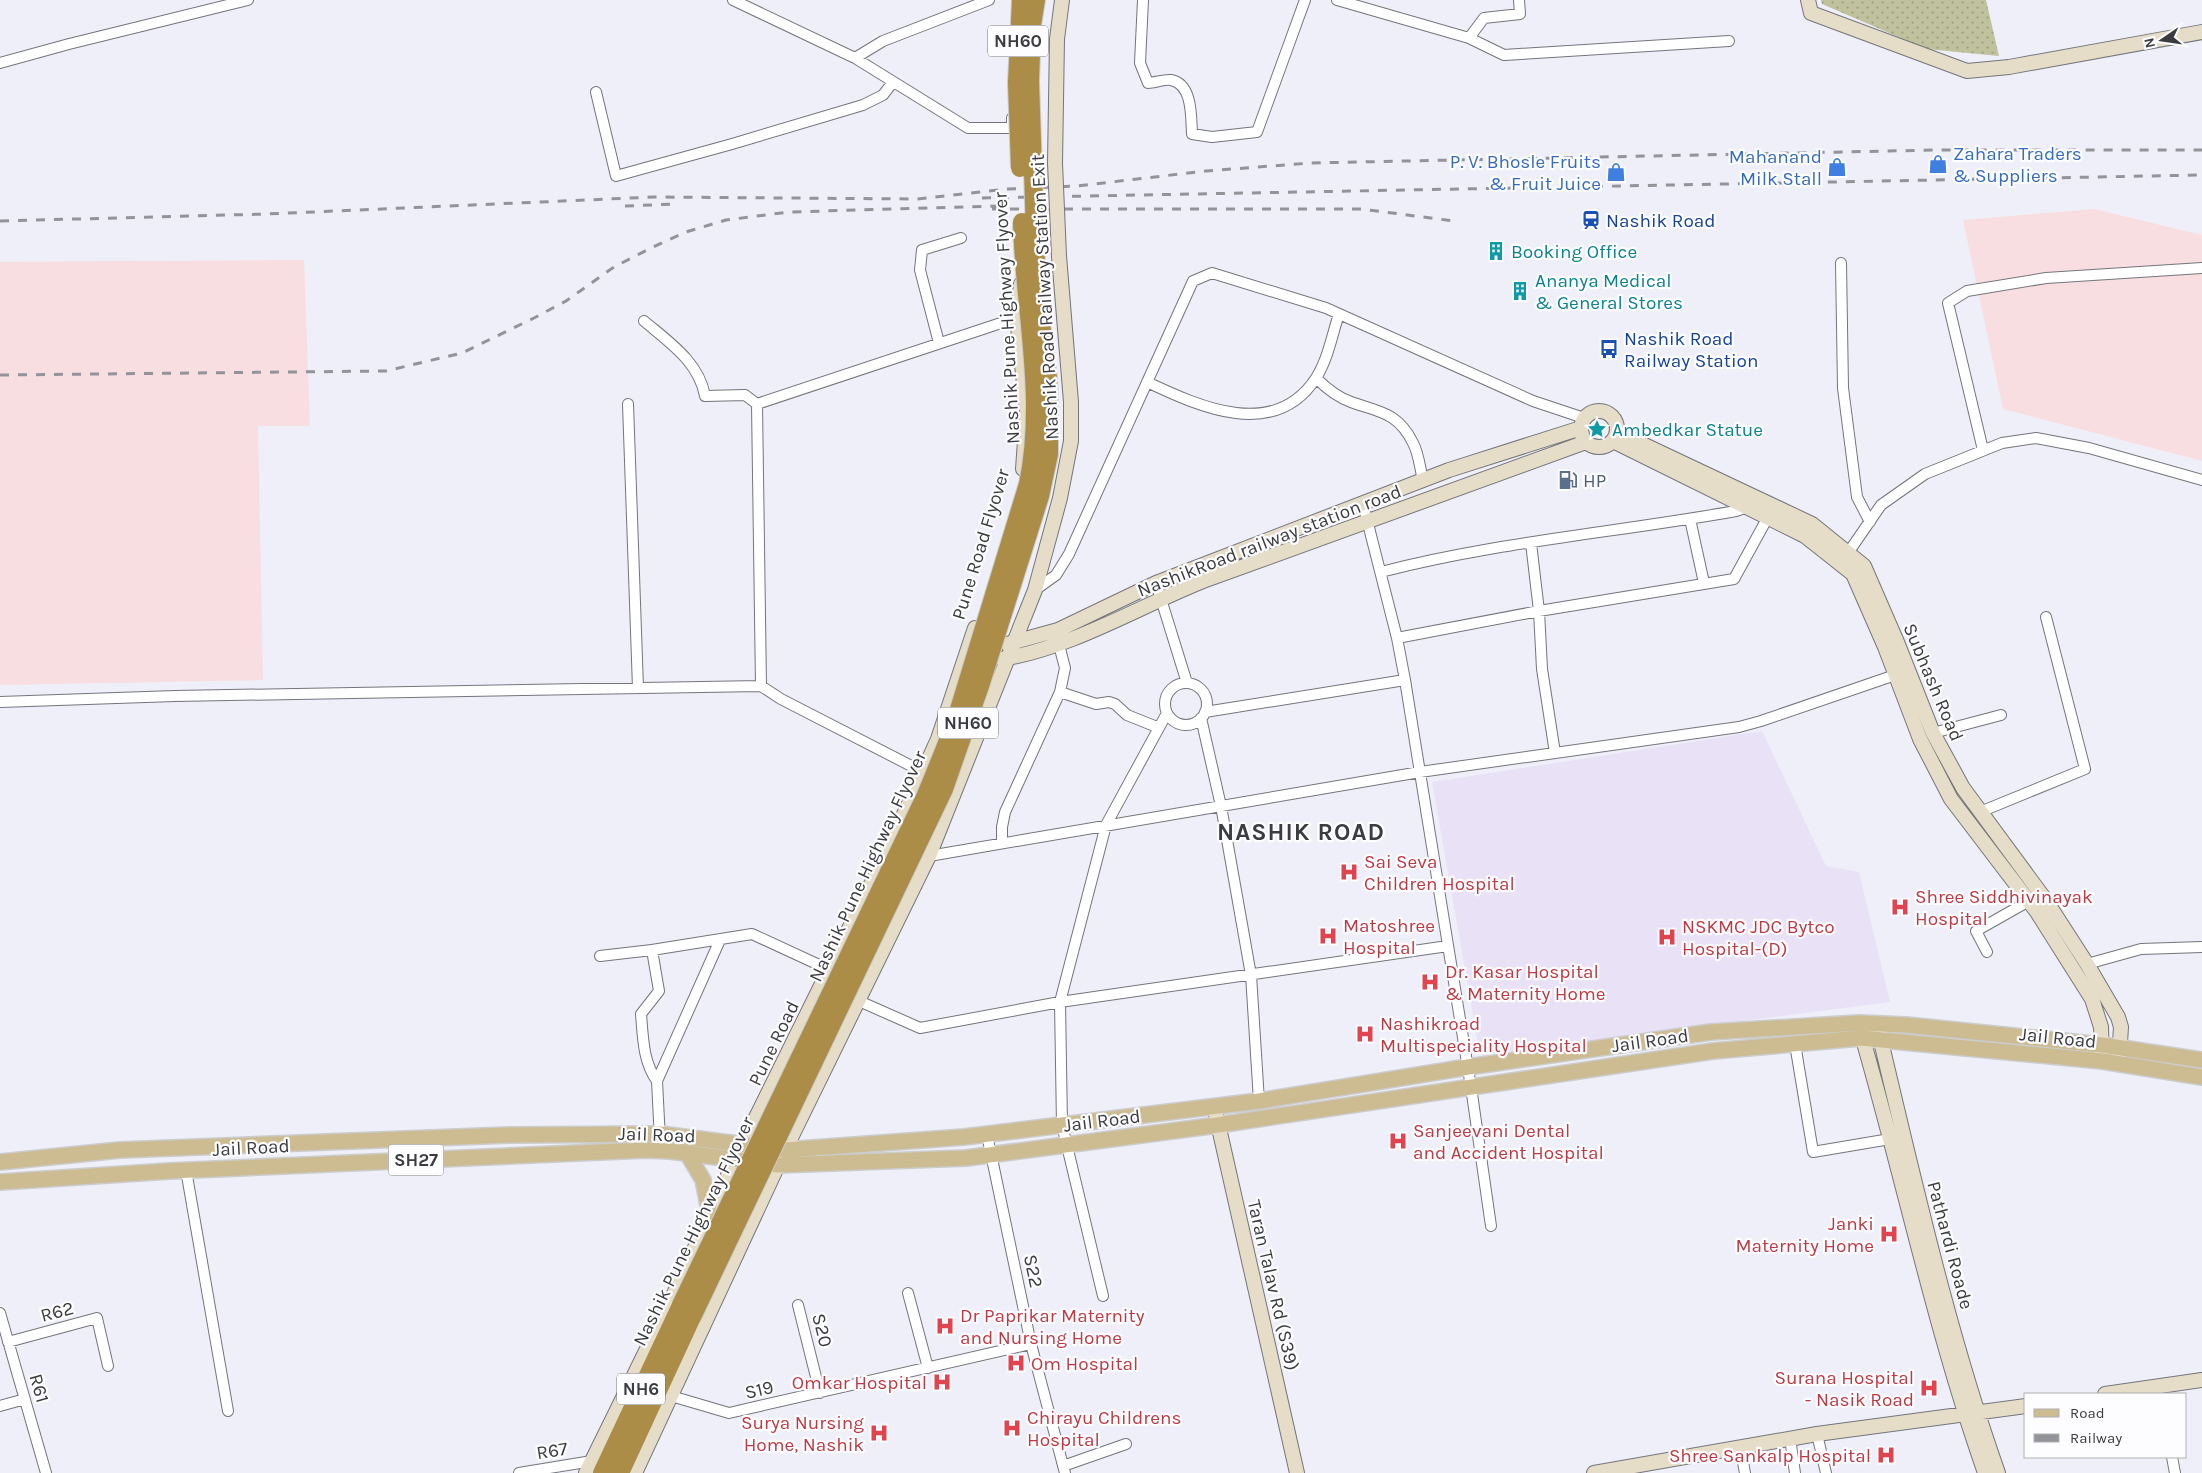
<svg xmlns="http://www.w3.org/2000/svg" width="2202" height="1473" font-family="Karla,sans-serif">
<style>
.industrial{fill:#f9dee1}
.medical{fill:#e9e2f7}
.grass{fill:url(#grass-dots)}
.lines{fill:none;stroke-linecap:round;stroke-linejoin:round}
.street-casing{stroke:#74757c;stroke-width:12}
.secondary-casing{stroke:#74757c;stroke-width:16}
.primary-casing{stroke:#cccccd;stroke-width:18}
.highway-casing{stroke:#cccccd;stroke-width:20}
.street{stroke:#fff;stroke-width:10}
.secondary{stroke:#e6ddc8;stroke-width:14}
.primary{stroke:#cdbb91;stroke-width:15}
.highway{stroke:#ac8d48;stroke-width:18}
.rail{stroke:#93949a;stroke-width:3;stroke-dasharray:9 9;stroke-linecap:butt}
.secondary-bridge-casing{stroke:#74757c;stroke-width:16;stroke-linecap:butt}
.highway-bridge-casing{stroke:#cccccd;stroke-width:20;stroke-linecap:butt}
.secondary-bridge{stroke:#e6ddc8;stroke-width:14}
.highway-bridge{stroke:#ac8d48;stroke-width:18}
.labels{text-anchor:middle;stroke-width:4.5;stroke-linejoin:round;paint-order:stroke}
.shield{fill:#fdfdff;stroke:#757679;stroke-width:1}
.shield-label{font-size:18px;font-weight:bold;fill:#3b3c3f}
.shop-label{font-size:19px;fill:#366cbe;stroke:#fdfdff;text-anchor:end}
.transit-label{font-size:19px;fill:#164399;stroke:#fdfdff;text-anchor:start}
.culture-label{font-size:19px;fill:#0d838f;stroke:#fdfdff;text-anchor:start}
.street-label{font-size:19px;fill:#3b3c3f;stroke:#fdfdff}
.service-label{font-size:19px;fill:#4e5e75;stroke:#fdfdff;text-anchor:start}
.health-label{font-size:19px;fill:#be3a42;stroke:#fdfdff;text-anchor:start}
.district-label{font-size:24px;font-weight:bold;letter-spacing:1px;fill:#3b3c3f;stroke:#fdfdff}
</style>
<defs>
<pattern id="grass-dots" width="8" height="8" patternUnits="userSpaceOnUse" patternTransform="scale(1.25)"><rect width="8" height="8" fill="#c0c29e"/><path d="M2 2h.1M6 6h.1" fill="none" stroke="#9d9f82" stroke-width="1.8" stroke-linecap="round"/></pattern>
</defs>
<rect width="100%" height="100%" fill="#eeeff8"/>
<!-- industrial -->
<path class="industrial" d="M2094,209L2202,235V461L2003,409L1963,220Z
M304,260L310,426H258L263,680L0,685V262Z"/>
<!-- medical -->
<path class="medical" d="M1762,731L1826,866L1859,872L1890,1002L1480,1055L1432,782Z"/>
<!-- grass -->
<path class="grass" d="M1821,0H1986L1999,56L1926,49L1822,4Z"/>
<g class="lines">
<!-- street casing -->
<g class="street-casing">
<path id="street" d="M733,0L855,58L968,128H1012V118
M1143,0L1140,63L1148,83C1155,83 1164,79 1171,80C1193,84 1191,118 1192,134L1212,137L1257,132L1305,0
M1337,0L1469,38L1484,18L1520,14L1519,0
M1469,38L1504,55L1729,41
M855,58L883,41L989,0
M0,63L69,44L248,0
M596,92L616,176L732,144L863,105L883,95L893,82
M1841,263L1843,388L1857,497L1870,522
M644,321C669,342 699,362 705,396L745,395L757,404
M939,343L920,270L922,250L961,238
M1316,378C1326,388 1337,397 1351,402C1379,412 1398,412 1413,443C1419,454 1420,469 1423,480
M1147,382C1200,407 1275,441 1316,378C1328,359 1332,335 1339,314
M628,404L638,688
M1983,450L1948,303L1967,291L2046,278L2202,268
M1363,504L1397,638L1405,680L1471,1087L1491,1226
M1690,519L1704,583
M1531,543L1539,611L1542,669L1555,753
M1848,553L1881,505L1925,474L2002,443L2036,438L2089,448L2202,480
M1381,572C1497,542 1618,532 1736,511L1747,507
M1156,583L1187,683
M1035,590L1056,575L1069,554L1193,281L1212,273L1326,308L1533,401L1584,418
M1397,638L1539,611L1734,579L1768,517
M1165 704a21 21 0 1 1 42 0a21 21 0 1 1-42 0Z
M1060,692L1096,704L1109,702L1115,704L1127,715L1157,727
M0,702L175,696L761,686
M1205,712L1405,680
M1167,713L1106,825L1060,1002L1448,946
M1201,718L1221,806L1251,975L1259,1101
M1933,733L2001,715
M923,772L781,699L761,686L757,404L1007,321
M1980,812L2085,769L2046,617
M1002,843V827L1005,812L1060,692L1065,668L1059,645
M929,856L1420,772L1739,727L1761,721L1901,673
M652,950L659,991L641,1014C643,1037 643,1062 657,1081
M1987,952L1976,931L2029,901
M600,956L652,950L752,934L830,970
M2087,964L2141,949L2202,947
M859,1001L920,1028L1060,1002L1062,1125L1103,1296
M1795,1044L1813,1152L1890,1139
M987,1135L1031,1344L1065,1473
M660,1140L657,1081L720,940
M186,1170L228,1411
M908,1293L928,1368
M798,1305L820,1393
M0,1313L46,1473
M8,1342L97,1318L108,1366
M671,1396L729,1413L1031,1344
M0,1406L25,1399
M1817,1434L1826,1473
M1790,1438L1795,1473
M1740,1446L1745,1473
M2172,1457L2175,1473
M1063,1466L1126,1444
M519,1473L592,1461"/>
</g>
<!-- secondary casing -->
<g class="secondary-casing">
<path id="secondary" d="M1808,0L1811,13L1967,71L2009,67L2202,32
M1055,163L1057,39L1062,0
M1021,284L1017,317L1027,412L1023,469
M1581 429a18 18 0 1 1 36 0a18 18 0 1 1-36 0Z
M1617,432L1812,524L1864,566L1897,642L1933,733L1963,788L2047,902L2087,964L2118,1017L2121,1027L2119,1058
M1613,441L1805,536L1853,574L1885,647L1920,739L1951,799L2037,912L2092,999L2101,1027L2102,1056
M1007,644L1058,630L1156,583L1449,470L1581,428
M1002,659C1071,648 1138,607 1203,581L1586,442
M1860,1029C1903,1176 1934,1328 1985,1473
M1878,1029C1914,1178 1947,1329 1998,1473
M1214,1106L1297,1473
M2105,1394L2202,1380
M586,1473L673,1296L735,1160L886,854L938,739L975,628
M635,1473L785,1150L929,856L1035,590L1060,498L1071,441V402L1059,256
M1594,1473L1817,1434L2026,1406"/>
</g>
<!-- primary casing -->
<g class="primary-casing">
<path id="primary" d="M687,1153L703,1180L710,1215
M0,1162L120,1150L509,1135L660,1134L785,1150L964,1137L1259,1101L1468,1067L1711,1032L1859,1023L1906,1025L2102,1045L2202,1060
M0,1182L170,1171L646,1150L670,1151L778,1165L966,1158L1218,1125L1713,1051L1861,1038L2102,1061L2202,1077"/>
</g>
<!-- highway casing -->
<g class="highway-casing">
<path id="highway" d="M1030,81L1032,25L1036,0
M1017,83L1021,0
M602,1473L681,1305
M620,1473L692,1317"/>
</g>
<!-- street -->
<use href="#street" class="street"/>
<!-- secondary -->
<use href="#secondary" class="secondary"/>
<!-- primary -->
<use href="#primary" class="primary"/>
<!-- highway -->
<use href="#highway" class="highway"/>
<!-- rail -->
<path class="rail" d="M982,198L2202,175
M625,206L677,204
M992,209H1361L1454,221
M0,221L267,214L654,197L917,199L1008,189L1077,186L1206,171L1311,163L1938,150H2202
M0,375L386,371L462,353L534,318L566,301L614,267L651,248L686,232L726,220L789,212L998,206"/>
<!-- secondary-bridge casing -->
<g class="secondary-bridge-casing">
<path id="secondary-bridge" d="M1055,163L1059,256"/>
</g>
<!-- highway-bridge casing -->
<g class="highway-bridge-casing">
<path id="highway-bridge" d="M1017,83L1020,168
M681,1305L926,795L954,726L1028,484C1046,397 1024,309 1022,222
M692,1317L944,789L980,686L1040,496L1049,454V412L1048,378L1037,292L1030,81"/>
</g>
<!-- secondary-bridge -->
<use href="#secondary-bridge" class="secondary-bridge"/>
<!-- highway-bridge -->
<use href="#highway-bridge" class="highway-bridge"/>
</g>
<!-- icons -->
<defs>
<g id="shop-bare" transform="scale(1.5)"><path d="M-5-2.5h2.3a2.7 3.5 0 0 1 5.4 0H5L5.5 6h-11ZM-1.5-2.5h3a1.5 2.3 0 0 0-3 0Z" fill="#3f7fe0" stroke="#fdfdff" stroke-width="2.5" paint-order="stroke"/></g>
<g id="station-bare" transform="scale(1.5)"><path d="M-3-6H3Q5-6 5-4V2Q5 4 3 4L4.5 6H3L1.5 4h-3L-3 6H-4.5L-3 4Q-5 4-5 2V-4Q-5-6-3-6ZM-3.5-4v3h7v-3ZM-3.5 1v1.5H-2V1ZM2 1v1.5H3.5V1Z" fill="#1a4fb4" stroke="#fdfdff" stroke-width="2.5" paint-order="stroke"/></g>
<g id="building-bare" transform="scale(1.5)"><path d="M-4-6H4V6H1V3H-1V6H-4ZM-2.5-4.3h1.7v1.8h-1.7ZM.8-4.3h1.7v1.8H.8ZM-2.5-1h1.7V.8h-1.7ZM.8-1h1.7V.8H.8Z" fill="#0f9aa8" stroke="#fdfdff" stroke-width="2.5" paint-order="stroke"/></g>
<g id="bus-bare" transform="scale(1.5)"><path d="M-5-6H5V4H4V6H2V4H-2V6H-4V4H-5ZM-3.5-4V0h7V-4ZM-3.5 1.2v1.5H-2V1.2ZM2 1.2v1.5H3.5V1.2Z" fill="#1a4fb4" stroke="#fdfdff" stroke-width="2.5" paint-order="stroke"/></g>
<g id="sight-bare" transform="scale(1.5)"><path d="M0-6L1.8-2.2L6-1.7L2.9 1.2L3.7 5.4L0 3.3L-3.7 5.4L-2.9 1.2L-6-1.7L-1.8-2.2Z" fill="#0f9aa8" stroke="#fdfdff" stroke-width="2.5" paint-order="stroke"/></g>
<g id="fuel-bare" transform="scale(1.5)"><path d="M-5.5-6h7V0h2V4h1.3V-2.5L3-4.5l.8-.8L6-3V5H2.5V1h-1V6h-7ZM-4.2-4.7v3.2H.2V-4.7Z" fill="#5c6f8a" stroke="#fdfdff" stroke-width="2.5" paint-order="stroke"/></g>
<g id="hospital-bare" transform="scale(1.5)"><path d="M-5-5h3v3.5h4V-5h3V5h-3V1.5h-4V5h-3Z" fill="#e0444e" stroke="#fdfdff" stroke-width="2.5" paint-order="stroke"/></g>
</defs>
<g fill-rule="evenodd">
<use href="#shop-bare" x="1938" y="164"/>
<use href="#shop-bare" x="1837" y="167"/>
<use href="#shop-bare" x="1616" y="172"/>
<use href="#station-bare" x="1591" y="220"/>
<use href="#building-bare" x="1496" y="251"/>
<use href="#building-bare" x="1520" y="291"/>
<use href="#bus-bare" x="1609" y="349"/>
<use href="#sight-bare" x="1597" y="429"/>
<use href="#fuel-bare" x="1568" y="480"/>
<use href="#hospital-bare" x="1349" y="872"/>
<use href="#hospital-bare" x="1900" y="907"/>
<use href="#hospital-bare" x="1328" y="936"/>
<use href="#hospital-bare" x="1667" y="937"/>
<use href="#hospital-bare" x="1430" y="982"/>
<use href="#hospital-bare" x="1365" y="1034"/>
<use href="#hospital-bare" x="1398" y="1141"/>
<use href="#hospital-bare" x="1889" y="1234"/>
<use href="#hospital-bare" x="945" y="1326"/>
<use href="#hospital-bare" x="1016" y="1363"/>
<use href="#hospital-bare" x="942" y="1382"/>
<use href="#hospital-bare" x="1929" y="1388"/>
<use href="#hospital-bare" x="1012" y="1428"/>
<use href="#hospital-bare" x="879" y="1433"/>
<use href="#hospital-bare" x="1886" y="1455"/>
</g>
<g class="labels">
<!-- shield labels -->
<g class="shield">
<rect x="988" y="25.5" width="60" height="31" rx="4"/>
<rect x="938" y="707.5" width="60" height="31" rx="4"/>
<rect x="388.5" y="1144.5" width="55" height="31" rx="4"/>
<rect x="617" y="1373.5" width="48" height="31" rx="4"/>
</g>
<g class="shield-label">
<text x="1018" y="47">NH60</text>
<text x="968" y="729">NH60</text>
<text x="416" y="1166">SH27</text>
<text x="641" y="1395">NH6</text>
</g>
<!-- shop labels -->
<g class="shop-label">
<text x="1953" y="160" text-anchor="start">Zahara Traders<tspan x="1953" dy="22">&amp; Suppliers</tspan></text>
<text x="1822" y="163">Mahanand<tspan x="1822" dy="22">Milk Stall</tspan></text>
<text x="1601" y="168">P. V. Bhosle Fruits<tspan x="1601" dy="22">&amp; Fruit Juice</tspan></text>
</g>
<!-- transit labels -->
<g class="transit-label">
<text x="1606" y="227">Nashik Road</text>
<text x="1624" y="345">Nashik Road<tspan x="1624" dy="22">Railway Station</tspan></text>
</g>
<!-- culture labels -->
<g class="culture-label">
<text x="1511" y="258">Booking Office</text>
<text x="1535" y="287">Ananya Medical<tspan x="1535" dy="22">&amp; General Stores</tspan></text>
<text x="1612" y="436">Ambedkar Statue</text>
</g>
<!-- street labels -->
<g class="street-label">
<text transform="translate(1044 297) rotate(-93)" y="7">Nashik Road Railway Station Exit</text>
<text transform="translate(1006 318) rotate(-93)" y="7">Nashik Pune Highway Flyover</text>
<text transform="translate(1269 540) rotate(-21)" y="7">NashikRoad railway station road</text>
<text transform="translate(980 544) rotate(-73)" y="7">Pune Road Flyover</text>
<text transform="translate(1934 682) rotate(67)" y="7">Subhash Road</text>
<text transform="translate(867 866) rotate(-65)" y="7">Nashik Pune Highway Flyover</text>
<text transform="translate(2058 1037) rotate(6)" y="7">Jail Road</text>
<text transform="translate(1650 1040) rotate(-8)" y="7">Jail Road</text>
<text transform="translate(773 1043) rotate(-64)" y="7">Pune Road</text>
<text transform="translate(1102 1120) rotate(-7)" y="7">Jail Road</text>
<text transform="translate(657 1134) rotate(2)" y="7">Jail Road</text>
<text transform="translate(251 1147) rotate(-3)" y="7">Jail Road</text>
<text transform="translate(693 1231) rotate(-64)" y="7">Nashik Pune Highway Flyover</text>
<text transform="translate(1951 1245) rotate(75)" y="7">Pathardi Roade</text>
<text transform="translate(1034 1271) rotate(78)" y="7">S22</text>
<text transform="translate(1274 1285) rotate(77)" y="7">Taran Talav Rd (S39)</text>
<text transform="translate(57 1311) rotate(-15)" y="7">R62</text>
<text transform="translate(823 1330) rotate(76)" y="7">S20</text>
<text transform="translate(40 1388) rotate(74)" y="7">R61</text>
<text transform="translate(759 1389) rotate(-13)" y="7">S19</text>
<text transform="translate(552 1450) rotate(-9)" y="7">R67</text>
</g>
<!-- service labels -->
<g class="service-label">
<text x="1583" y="487">HP</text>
</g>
<!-- health labels -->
<g class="health-label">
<text x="1364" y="868">Sai Seva<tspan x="1364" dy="22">Children Hospital</tspan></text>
<text x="1915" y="903">Shree Siddhivinayak<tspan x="1915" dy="22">Hospital</tspan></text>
<text x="1343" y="932">Matoshree<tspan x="1343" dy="22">Hospital</tspan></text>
<text x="1682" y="933">NSKMC JDC Bytco<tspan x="1682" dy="22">Hospital-(D)</tspan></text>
<text x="1445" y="978">Dr. Kasar Hospital<tspan x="1445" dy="22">&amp; Maternity Home</tspan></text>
<text x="1380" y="1030">Nashikroad<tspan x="1380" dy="22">Multispeciality Hospital</tspan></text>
<text x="1413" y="1137">Sanjeevani Dental<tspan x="1413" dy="22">and Accident Hospital</tspan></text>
<text x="1874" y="1230" text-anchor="end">Janki<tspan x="1874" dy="22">Maternity Home</tspan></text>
<text x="960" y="1322">Dr Paprikar Maternity<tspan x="960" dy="22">and Nursing Home</tspan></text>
<text x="1031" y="1370">Om Hospital</text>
<text x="1914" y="1384" text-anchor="end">Surana Hospital<tspan x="1914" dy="22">- Nasik Road</tspan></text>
<text x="927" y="1389" text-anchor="end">Omkar Hospital</text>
<text x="1027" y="1424">Chirayu Childrens<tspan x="1027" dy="22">Hospital</tspan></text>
<text x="864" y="1429" text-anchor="end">Surya Nursing<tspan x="864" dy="22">Home, Nashik</tspan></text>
<text x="1871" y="1462" text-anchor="end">Shree Sankalp Hospital</text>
</g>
<!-- district labels -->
<g class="district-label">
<text x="1301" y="840">NASHIK ROAD</text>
</g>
</g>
<!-- legend -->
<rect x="2024" y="1393" width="162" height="65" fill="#fdfdff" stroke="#afb0b2"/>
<rect x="2034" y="1409" width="25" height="8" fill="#cdbb91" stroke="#afb0b2"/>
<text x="2070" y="1418" font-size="15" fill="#3b3c3f">Road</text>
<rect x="2034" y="1434" width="25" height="8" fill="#93949a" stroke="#afb0b2"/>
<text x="2070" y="1443" font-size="15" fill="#3b3c3f">Railway</text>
<!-- north arrow -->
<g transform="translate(2162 40) rotate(257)" stroke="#fdfdff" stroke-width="4" paint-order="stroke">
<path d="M0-4L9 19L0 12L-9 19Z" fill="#3b3c3f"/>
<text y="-8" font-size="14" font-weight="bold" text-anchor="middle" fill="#3b3c3f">N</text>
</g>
</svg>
